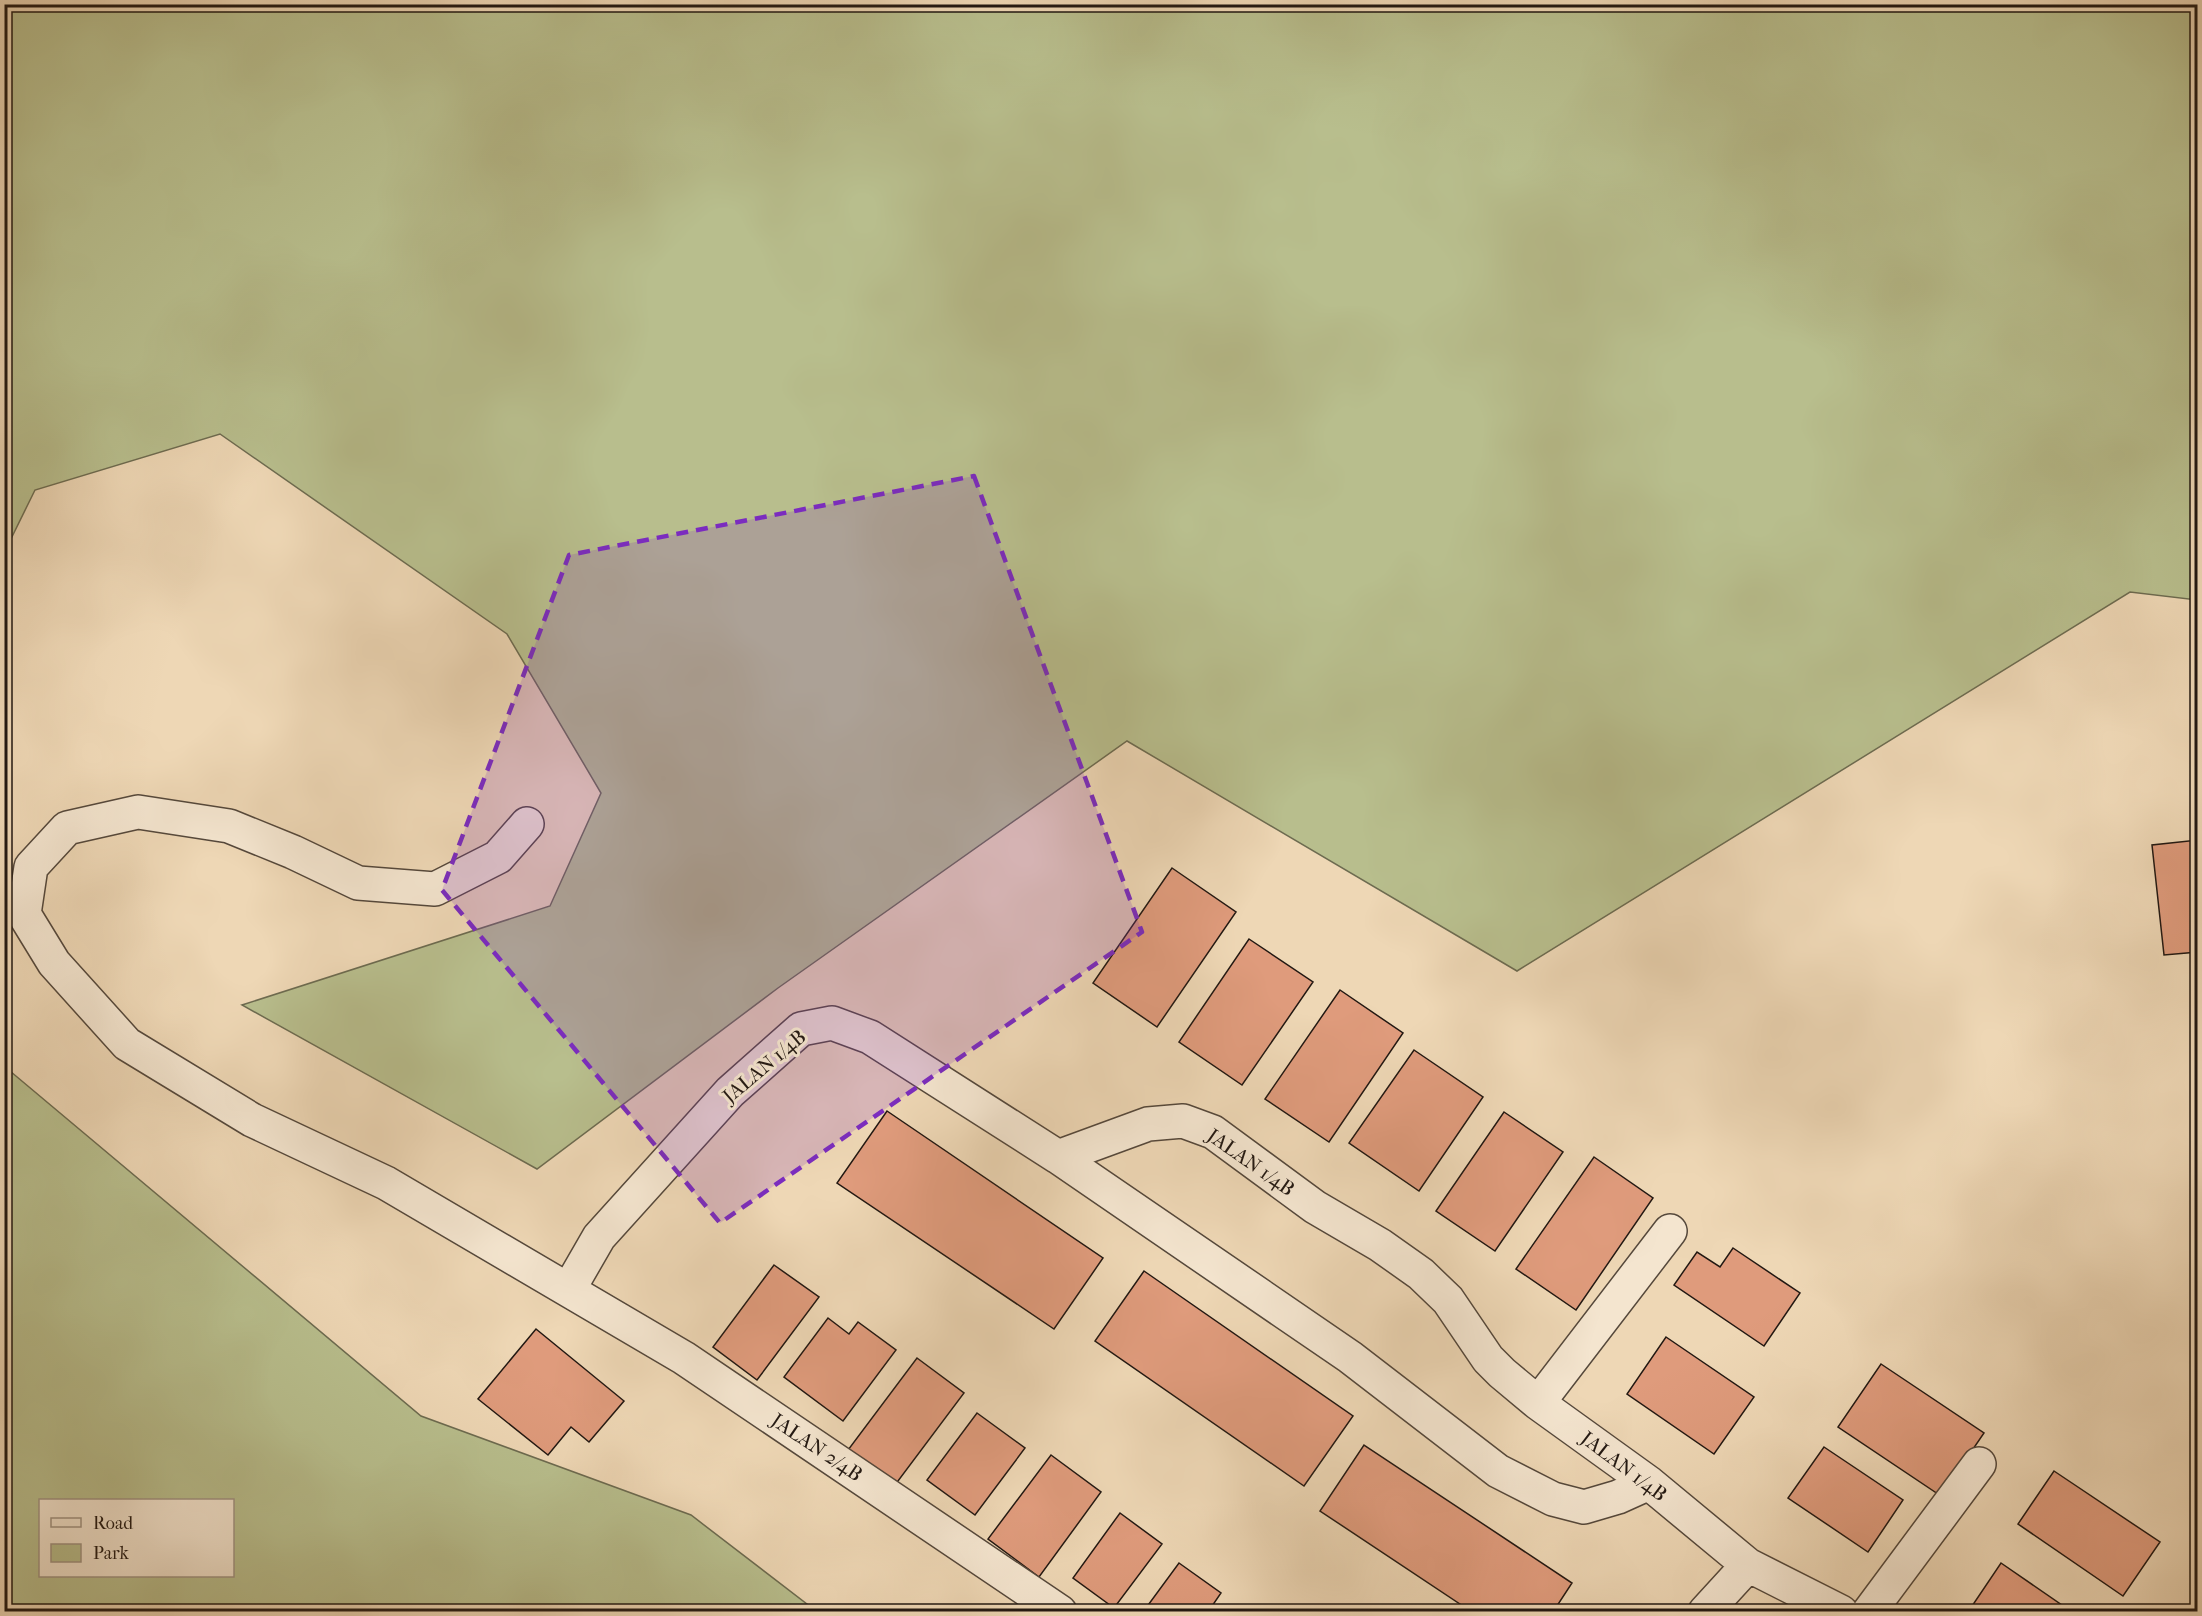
<svg xmlns="http://www.w3.org/2000/svg" width="2202" height="1616" font-family="'IM FELL French Canon',serif">
<style>
.green{fill:#b8be8d;stroke:#6d6b50;stroke-width:1.5;fill-rule:evenodd}
.building{fill:#df9b7c;stroke:#221812;stroke-width:1.5}
.lines{fill:none;stroke-linecap:round;stroke-linejoin:round}
.minor-casing{stroke:#55483b;stroke-width:36}
.minor{stroke:#f4e5cf;stroke-width:33}
.marked{fill:#7b2cbf;fill-opacity:0.2;stroke:#7b2cbf;stroke-width:4.5;stroke-dasharray:12 8;stroke-linejoin:round}
.labels{text-anchor:middle;stroke-width:6;stroke-linejoin:round;paint-order:stroke}
.street-label{font-size:20px;fill:#221812;stroke:#f4e5cf}
</style>
<rect width="100%" height="100%" fill="#eed7b5"/>
<filter id="stains"><feTurbulence type="fractalNoise" baseFrequency=".00333" numOctaves="4"/><feColorMatrix values="0 0 0 0 .2 0 0 0 0 .09 0 0 0 0 .02 0 0 0 .5 -.17"/></filter>
<radialGradient id="worn" r=".72"><stop offset=".6" stop-color="#630" stop-opacity="0"/><stop offset="1" stop-color="#630" stop-opacity=".3"/></radialGradient>
<!-- green -->
<path class="green" d="M5,4L2197,5V600L2130,592L1517,971L1127,741L778,988L537,1169L242,1005L550,906L601,793L507,634L220,434L35,490L5,551Z
M4,1066L421,1416L691,1515L816,1611H5ZM40,1500H232V1576H40Z"/>
<!-- building -->
<path class="building" d="M2198,840V952L2164,955L2152,845Z
M1172,868L1236,912L1157,1027L1093,983Z
M1249,939L1313,982L1242,1085L1179,1042Z
M1340,990L1403,1033L1329,1142L1265,1099Z
M1414,1050L1483,1097L1419,1191L1349,1143Z
M887,1111L1103,1258L1054,1329L837,1183Z
M1504,1112L1563,1152L1495,1251L1436,1211Z
M1594,1157L1653,1198L1576,1310L1516,1269Z
M1733,1248L1800,1293L1764,1346L1674,1285L1697,1252L1720,1267Z
M774,1265L819,1297L757,1380L713,1347Z
M1144,1271L1353,1416L1304,1486L1095,1341Z
M828,1318L849,1334L858,1322L896,1350L843,1421L784,1377Z
M536,1329L624,1401L589,1442L571,1427L548,1455L478,1399Z
M1666,1337L1754,1397L1714,1454L1627,1394Z
M917,1358L964,1393L895,1485L848,1450Z
M1881,1364L1984,1433L1941,1496L1838,1427Z
M977,1413L1025,1448L975,1515L927,1480Z
M1364,1445L1572,1583L1553,1612H1472L1320,1511Z
M1824,1447L1903,1500L1868,1552L1788,1498Z
M1051,1455L1101,1492L1039,1577L988,1539Z
M2054,1471L2160,1542L2123,1596L2018,1524Z
M1120,1513L1162,1544L1114,1608L1073,1578Z
M1179,1563L1221,1593L1208,1612H1143Z
M2001,1563L2072,1612H1968Z"/>
<g class="lines">
<!-- minor casing -->
<g class="minor-casing">
<path id="minor" d="M527,824L498,857L435,889L358,883L293,852L229,826L138,812L67,828L31,867L24,914L54,963L127,1044L252,1120L386,1183L684,1358L1060,1612
M1058,1157L1148,1124L1183,1121L1213,1132L1315,1207L1380,1245L1421,1274L1448,1300L1488,1359L1502,1373L1538,1403L1649,1483L1748,1565L1841,1612
M569,1289L599,1237L730,1092L801,1029L832,1023L870,1037L1058,1157L1350,1357L1498,1471L1553,1499L1584,1507L1618,1497L1649,1483
M1538,1403L1670,1231
M1705,1612L1748,1565
M1869,1612L1979,1464"/>
</g>
<!-- minor -->
<use href="#minor" class="minor"/>
</g>
<!-- marked area -->
<path class="marked" d="M974,476L1142,932L720,1223L442,890L569,555Z"/>
<g class="labels">
<!-- street labels -->
<g class="street-label">
<text transform="translate(764 1066) rotate(-40)" y="7">JALAN 1/4B</text>
<text transform="translate(1251 1162) rotate(35)" y="7">JALAN 1/4B</text>
<text transform="translate(817 1447) rotate(34)" y="7">JALAN 2/4B</text>
<text transform="translate(1624 1466) rotate(37)" y="7">JALAN 1/4B</text>
</g>
</g>
<!-- margin -->
<rect width="2202" height="1616" fill="none" stroke="#eed7b5" stroke-width="24"/>
<rect x="6" y="6" width="2190" height="1604" fill="none" stroke="#221812" stroke-width="3"/>
<rect x="12" y="12" width="2178" height="1592" fill="none" stroke="#221812" stroke-width="1.5"/>
<!-- legend -->
<rect x="39" y="1499" width="195" height="78" fill="#f4e5cf" stroke="#a09383" stroke-width="1.5"/>
<rect x="51" y="1518" width="30" height="9" fill="#f4e5cf" stroke="#a09383" stroke-width="1.5"/>
<text x="93" y="1529" font-size="18" fill="#221812">Road</text>
<rect x="51" y="1544" width="30" height="18" fill="#b8be8d" stroke="#a09383" stroke-width="1.5"/>
<text x="93" y="1559" font-size="18" fill="#221812">Park</text>
<rect width="100%" height="100%" filter="url(#stains)"/>
<rect width="100%" height="100%" fill="url(#worn)"/>
</svg>
